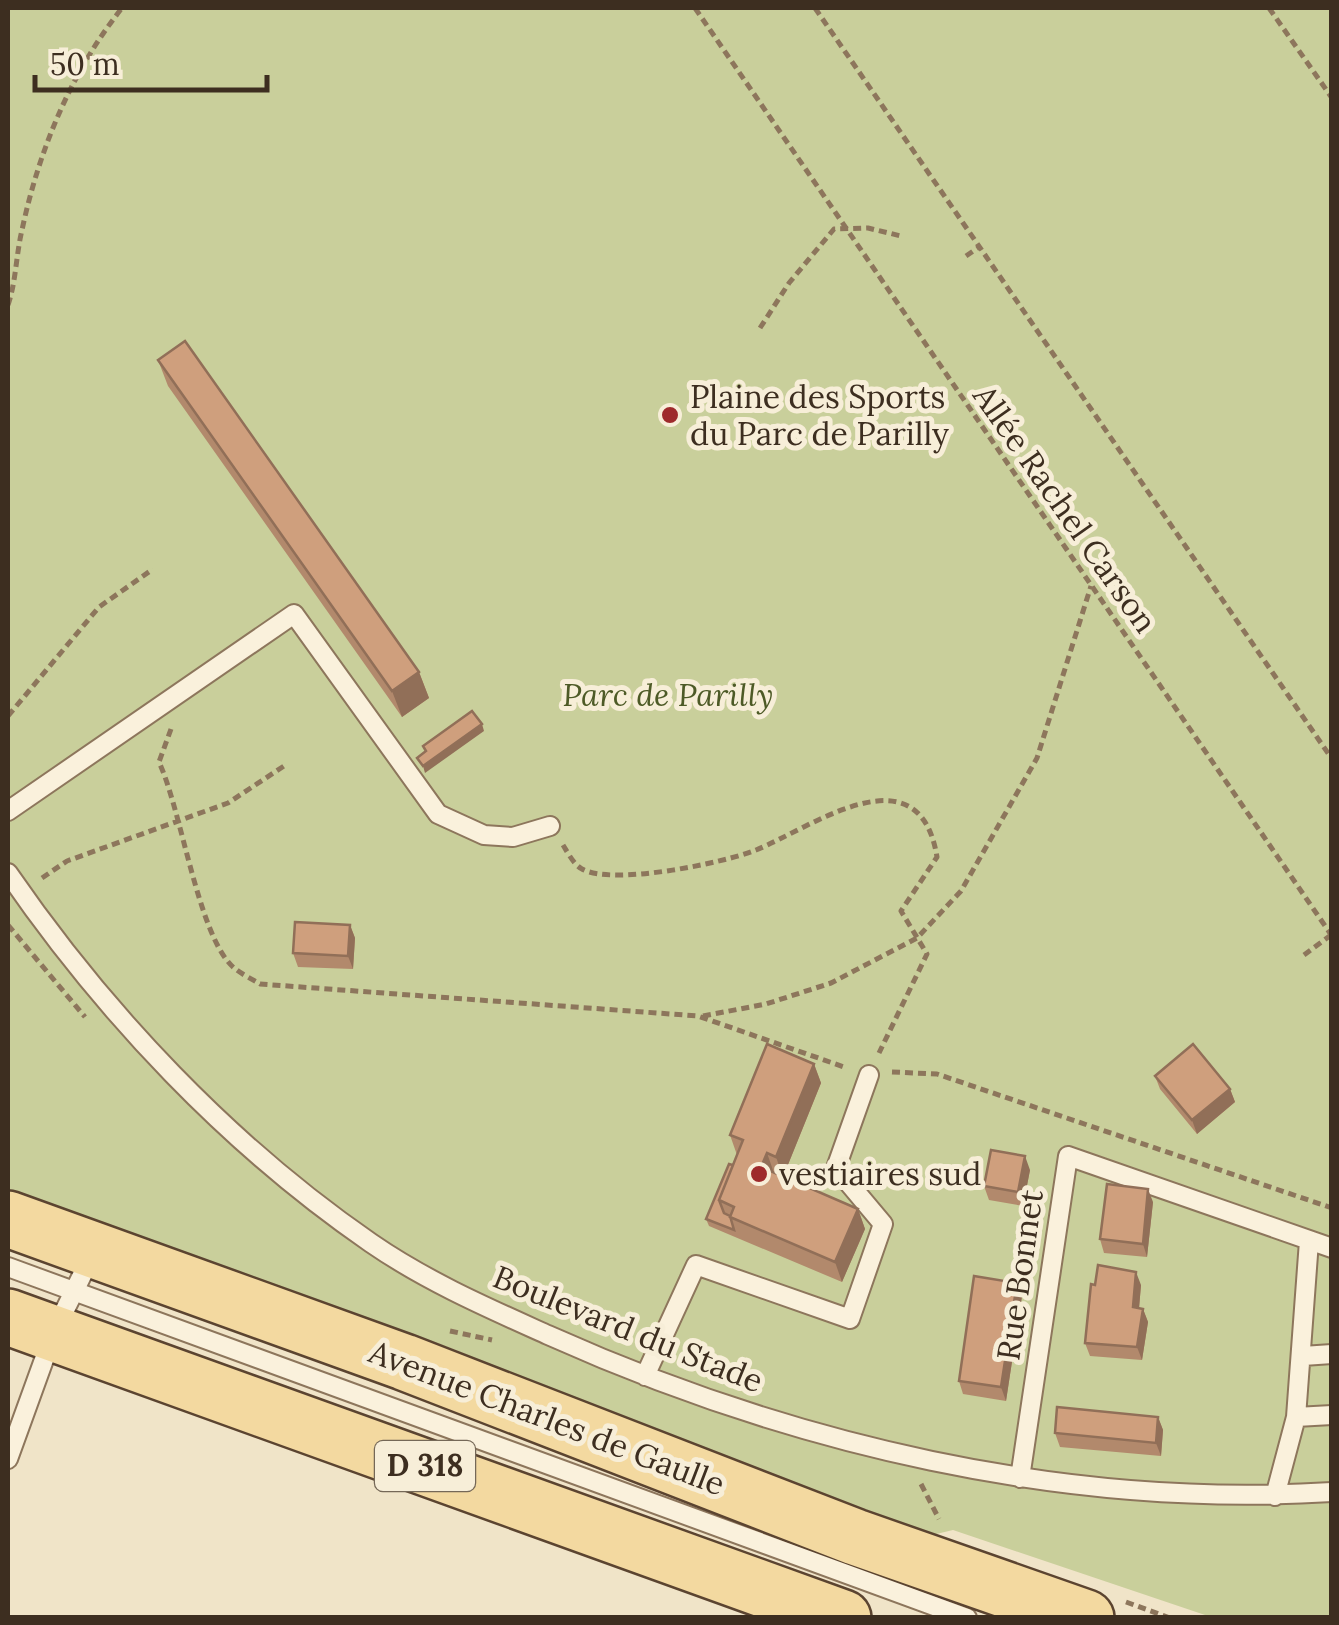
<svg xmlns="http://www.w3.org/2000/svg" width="1339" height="1625" font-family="Lora,serif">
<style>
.green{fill:#c9cf9b}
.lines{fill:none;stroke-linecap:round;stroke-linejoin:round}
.lane-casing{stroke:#8d765c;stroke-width:22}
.primary-casing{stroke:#5b4430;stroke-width:60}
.path{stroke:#8d765c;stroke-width:5;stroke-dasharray:8 5;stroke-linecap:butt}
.lane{stroke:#faf1dc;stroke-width:18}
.primary{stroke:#f3d9a0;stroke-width:55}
.wall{fill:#b2896c}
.shaded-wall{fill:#916f58}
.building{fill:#cf9f7d;stroke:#916f58;stroke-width:2.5}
.poi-dot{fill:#9e2a2b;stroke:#f7eed8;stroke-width:4}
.labels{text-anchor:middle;stroke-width:10;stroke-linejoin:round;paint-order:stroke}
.shield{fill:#f7eed8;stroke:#756857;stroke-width:2.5}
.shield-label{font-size:30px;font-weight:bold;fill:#3d2e20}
.poi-label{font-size:32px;fill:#3d2e20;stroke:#f7eed8;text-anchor:start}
.street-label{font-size:32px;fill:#3d2e20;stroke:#f7eed8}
.park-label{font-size:32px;font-style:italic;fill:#4d5a26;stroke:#f7eed8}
</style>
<rect width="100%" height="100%" fill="#f0e4c8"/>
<!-- green -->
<path class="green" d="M8,8H1331V1617H1211L953,1530L932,1535L648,1430L453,1349L8,1189Z"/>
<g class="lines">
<!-- lane casing -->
<g class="lane-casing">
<path id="lane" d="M8,811L294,614L438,814L484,835L513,837L550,826
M8,873C105,1014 230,1146 371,1243C426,1281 488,1308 548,1335C791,1444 1065,1509 1332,1492
M8,1267L967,1618
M1303,1356L1332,1354
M645,1376L696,1265L850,1319L883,1224L836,1168L869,1075
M1296,1417L1309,1241
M8,1459L54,1332L92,1255
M1020,1478L1068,1156L1332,1248
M1275,1496L1296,1417L1332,1415"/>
</g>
<!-- primary casing -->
<g class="primary-casing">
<path id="primary" d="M8,1219L404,1362L855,1537L1086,1618
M8,1317L843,1618"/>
</g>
<!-- path -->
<path class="path" d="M695,8L1332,936
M815,8L1332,759
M1269,8L1332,98
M966,256L979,247
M8,305C16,282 16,255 22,230C39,150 71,72 122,8
M760,328L789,283L834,229L868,228L901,236
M8,716L99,607L153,569
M171,729L159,762C182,812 198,935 233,967C241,974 252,979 260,984L698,1016L847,1068
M563,845C568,853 574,865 582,869C612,886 724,863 756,850C811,828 919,747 937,857L901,911L927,954L879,1053
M42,878L67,861L228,803L287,764
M8,925L85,1017
M1304,955L1331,935
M703,1016L766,1004L831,983L917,938L961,891L1037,758L1091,586
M892,1072L937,1074L1332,1208
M450,1331L492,1340
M921,1484L939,1519
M1126,1602L1170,1618"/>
<!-- lane -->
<use href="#lane" class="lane"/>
<!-- primary -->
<use href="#primary" class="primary"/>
</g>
<!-- wall -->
<path class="wall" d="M158,360L419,672L429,698L402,717L168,386Z
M350,925L355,938L353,969L298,967L293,953Z
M814,1064L821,1083L783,1177L858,1209L865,1229L842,1282L709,1226L706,1219L737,1155L730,1135Z
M1155,1076L1230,1089L1235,1102L1197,1134L1160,1089Z
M1030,1170L1023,1206L989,1200L984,1186Z
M1153,1202L1147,1257L1104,1253L1100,1239Z
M1017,1283L1022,1296L1006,1401L963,1394L959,1381Z
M1141,1285L1139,1308L1143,1309L1148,1322L1142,1360L1090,1356L1085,1343Z
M1158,1417L1163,1430L1161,1456L1060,1447L1055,1433Z"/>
<!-- shaded-wall -->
<path class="shaded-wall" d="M419,672L429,698L402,717L392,691Z
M482,724L484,731L425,773L423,766Z
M350,925L355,938L353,969L348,956Z
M814,1064L821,1083L783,1177L776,1157Z
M1230,1089L1235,1102L1197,1134L1192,1120Z
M767,1153L774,1173L761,1167Z
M1025,1156L1030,1170L1023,1206L1018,1192Z
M1148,1189L1153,1202L1147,1257L1143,1244Z
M858,1209L865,1229L842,1282L835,1262Z
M1136,1272L1141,1285L1138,1320L1133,1307Z
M1017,1283L1022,1296L1006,1401L1001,1387Z
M1143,1309L1148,1322L1142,1360L1137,1347Z
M1158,1417L1163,1430L1161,1456L1156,1443Z"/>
<!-- building -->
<path class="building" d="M185,341L419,672L392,691L158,360Z
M472,711L482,724L423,766L417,758L426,751L423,746Z
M295,922L350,925L348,956L293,953Z
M767,1044L814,1064L776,1157L767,1153L761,1167L858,1209L835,1262L730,1217L734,1207L719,1200L743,1140L730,1135Z
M1193,1044L1230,1089L1192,1120L1155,1076Z
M991,1150L1025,1156L1018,1192L984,1186Z
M729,1164L733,1165L719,1200L724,1213L730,1216L734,1230L706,1219Z
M1107,1184L1148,1189L1143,1244L1100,1239Z
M1098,1265L1136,1272L1133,1307L1143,1309L1137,1347L1085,1343L1091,1284L1095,1285Z
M974,1276L1017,1283L1001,1387L959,1381Z
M1057,1407L1158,1417L1156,1443L1055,1433Z"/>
<!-- markers -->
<g class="poi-dot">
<circle cx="670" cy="415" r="10"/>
<circle cx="759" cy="1174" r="10"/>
</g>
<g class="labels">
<!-- shield labels -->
<rect class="shield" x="375" y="1441" width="100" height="50" rx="8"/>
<g class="shield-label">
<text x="425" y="1476">D 318</text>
</g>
<!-- poi labels -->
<g class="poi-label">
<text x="690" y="408">Plaine des Sports<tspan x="690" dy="37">du Parc de Parilly</tspan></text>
<text x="779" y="1185">vestiaires sud</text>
</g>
<!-- street labels -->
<g class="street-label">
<text transform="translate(1065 509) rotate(55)" y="11">Allée Rachel Carson</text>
<text transform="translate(1020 1275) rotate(-82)" y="11">Rue Bonnet</text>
<text transform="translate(628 1329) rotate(22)" y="11">Boulevard du Stade</text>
<text transform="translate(547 1418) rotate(21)" y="11">Avenue Charles de Gaulle</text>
</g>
<!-- park labels -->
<g class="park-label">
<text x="668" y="706">Parc de Parilly</text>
</g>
</g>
<!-- border -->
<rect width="1339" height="1625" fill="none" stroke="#3d2e20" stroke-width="20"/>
<!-- scale -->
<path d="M35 75v15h232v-15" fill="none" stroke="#3d2e20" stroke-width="5"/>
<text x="50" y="75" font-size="30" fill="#3d2e20" stroke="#f7eed8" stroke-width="8" paint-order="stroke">50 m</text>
</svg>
